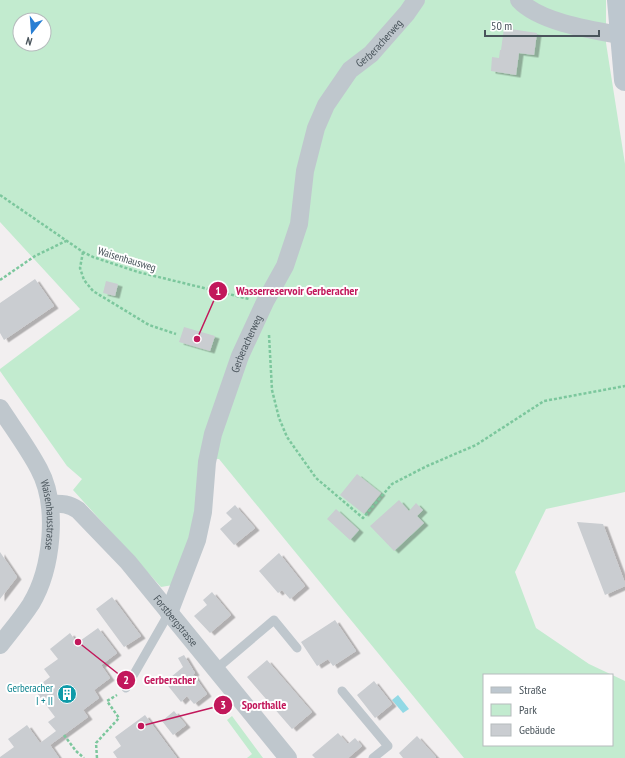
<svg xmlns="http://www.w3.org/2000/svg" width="625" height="758" font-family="'PT Sans Narrow',sans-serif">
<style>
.green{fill:#c2ebcf;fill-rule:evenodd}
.water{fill:#92d9e5}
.building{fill:#cacdd1;filter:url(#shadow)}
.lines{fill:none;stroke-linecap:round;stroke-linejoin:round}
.path{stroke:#7cc79d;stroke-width:2.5;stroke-dasharray:3 2;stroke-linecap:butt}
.lane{stroke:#bfc7cd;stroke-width:9}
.street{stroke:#bfc7cd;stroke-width:18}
.secondary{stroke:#bdc7cf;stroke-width:22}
.labels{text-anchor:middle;stroke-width:4;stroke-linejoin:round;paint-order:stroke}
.street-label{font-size:11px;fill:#49545b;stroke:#fff}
.culture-label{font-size:11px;fill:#0d838f;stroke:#fff;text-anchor:end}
.leader{fill:none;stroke:#c2185b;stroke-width:1.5}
.callout-dot{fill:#c2185b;stroke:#fff;stroke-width:1.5}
.mark-label{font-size:12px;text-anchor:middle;font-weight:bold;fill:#fff}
.callout-label{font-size:12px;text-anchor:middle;font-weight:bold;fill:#c2185b;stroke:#fff;stroke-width:4;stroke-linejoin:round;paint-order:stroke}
</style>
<defs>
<filter id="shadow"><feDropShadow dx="4.5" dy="2.5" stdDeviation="0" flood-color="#0004"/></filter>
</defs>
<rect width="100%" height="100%" fill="#f2eff0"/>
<!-- green -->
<path class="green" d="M0,0H606V43L625,164V492L546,509L515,572L536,628L589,664L625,681V758H464L219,459H202L192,534L173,585L161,587L73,490L82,479L67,466L0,371V369L80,309L0,222ZM20,20H44V44H20ZM484,675H612V745H484Z
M232,716L263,758H247L252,754L227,720Z"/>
<!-- water -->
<path class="water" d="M398,695L409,709L403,713L392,700Z"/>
<!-- building -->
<path class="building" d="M504,28L537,33L534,55L519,53L516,75L491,71L492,57L499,58L500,50H501Z
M35,279L54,306L4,340L0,333V303Z
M106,281L118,284L115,296L103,293Z
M184,327L215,336L210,351L179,342Z
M357,474L381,493L364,514L340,495Z
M399,500L409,511L416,503L423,510L417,516L424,523L394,551L370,526Z
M235,505L255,528L234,545L220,529L232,519L226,513Z
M336,509L359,530L350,540L327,519Z
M577,522L603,524L625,583V586L605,595Z
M0,552L17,577L0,599Z
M279,553L305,586L290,599L282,590L278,593L259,571Z
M212,592L231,615L210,633L194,616L207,605L203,600Z
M112,597L141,636L124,647L96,609Z
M335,620L356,651L333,666L328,659L317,666L301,642Z
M98,628L117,653L101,665L110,678L94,690L99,698L83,710L88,717L50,745L59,758H0V757L14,747L8,739L27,725L40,743L56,731L48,722L55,717L34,689L50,677L44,669L58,659L50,649L70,633L77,643Z
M184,655L195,673L193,674L207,694L194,704L187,696L181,702L165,682L183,667L178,658Z
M267,660L312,712L292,729L247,677Z
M374,681L392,704L375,718L357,695Z
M174,711L186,725L173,735L162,721Z
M145,715L177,758H117L113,752L121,746L115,737Z
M338,733L348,744L355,738L362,746L348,758H315L312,755Z
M417,736L436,757L435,758H403L399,753Z"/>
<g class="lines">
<!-- path -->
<path class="path" d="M0,195L83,252L93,257L138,272L249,299
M83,252L80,268L84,280L93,291L149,325L176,334
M0,280L35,256L66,241
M269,335L272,390L279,418L287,437L316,478L363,518L392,484L427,466L476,445L544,401L625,386
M64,735L76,751L84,758
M97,758L96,743L119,718L107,701L117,695"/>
<!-- lane -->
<path class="lane" d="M215,670L274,620L297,648
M126,688L169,613
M342,691L388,746L373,758"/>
<!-- street -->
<g class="street">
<path d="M519,0C539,22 591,30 620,35"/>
<path id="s1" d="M0,408C13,428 28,448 39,469C59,506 52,569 31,604C22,618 10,632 0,645"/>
<path id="s2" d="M50,504C62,503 69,504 78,510L128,562L288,758"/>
<path id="s3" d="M169,613L197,540L203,512L207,462L213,434L240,356L265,302L285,266L299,224L305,171L316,128L326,105L350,70L371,54L407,13L416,0"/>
</g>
<!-- secondary -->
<path class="secondary" d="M618,0L625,80"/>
</g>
<!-- icons -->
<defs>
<g id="building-disc" transform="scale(1)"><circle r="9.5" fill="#0f9aa8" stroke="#fff"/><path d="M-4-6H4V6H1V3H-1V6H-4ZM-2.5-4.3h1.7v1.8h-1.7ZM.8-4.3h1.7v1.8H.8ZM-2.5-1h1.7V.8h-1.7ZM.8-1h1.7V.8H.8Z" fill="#fff"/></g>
</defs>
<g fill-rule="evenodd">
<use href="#building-disc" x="67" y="694"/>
</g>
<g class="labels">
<!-- street labels -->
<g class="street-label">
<text dy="4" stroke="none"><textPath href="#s3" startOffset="618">Gerberacherweg</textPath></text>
<text transform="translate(127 259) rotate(17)" y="4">Waisenhausweg</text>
<text dy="4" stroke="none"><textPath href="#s3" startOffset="282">Gerberacherweg</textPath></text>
<text dy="4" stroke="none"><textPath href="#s1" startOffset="120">Waisenhausstrasse</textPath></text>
<text dy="4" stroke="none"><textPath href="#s2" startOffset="177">Forstbergstrasse</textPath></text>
</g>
<!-- culture labels -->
<g class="culture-label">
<text x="53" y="692">Gerberacher<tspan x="53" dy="13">I + II</tspan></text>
</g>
</g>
<!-- callouts -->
<path class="leader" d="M197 339L218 291M78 642L126 680M141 726L223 705"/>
<g class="callout-dot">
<circle cx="197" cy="339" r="4"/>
<circle cx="78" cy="642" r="4"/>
<circle cx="141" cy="726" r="4"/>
<circle cx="218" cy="291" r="10"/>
<circle cx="126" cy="680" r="10"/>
<circle cx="223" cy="705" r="10"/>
</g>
<g class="mark-label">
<text x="218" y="295">1</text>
<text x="126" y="684">2</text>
<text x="223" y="709">3</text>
</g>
<g class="callout-label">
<text x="297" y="295">Wasserreservoir Gerberacher</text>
<text x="170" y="684">Gerberacher</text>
<text x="264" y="709">Sporthalle</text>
</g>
<!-- legend -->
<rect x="483" y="674" width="130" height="72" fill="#ffffff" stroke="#b6bbbd"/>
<rect x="491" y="687" width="20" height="6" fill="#bdc7cf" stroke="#b6bbbd"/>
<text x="519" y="694" font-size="12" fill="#49545b">Straße</text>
<rect x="491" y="704" width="20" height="12" fill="#c2ebcf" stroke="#b6bbbd"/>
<text x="519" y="714" font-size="12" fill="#49545b">Park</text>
<rect x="491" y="724" width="20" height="12" fill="#cacdd1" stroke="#b6bbbd"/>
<text x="519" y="734" font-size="12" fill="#49545b">Gebäude</text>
<!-- north arrow -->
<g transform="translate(32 32) rotate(197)"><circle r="19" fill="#ffffff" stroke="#b6bbbd"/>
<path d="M0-3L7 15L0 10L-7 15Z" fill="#287ed3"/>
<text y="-6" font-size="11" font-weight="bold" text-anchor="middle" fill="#49545b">N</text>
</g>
<!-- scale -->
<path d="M485 30v6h114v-6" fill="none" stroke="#49545b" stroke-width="2"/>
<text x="491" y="30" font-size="12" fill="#49545b" stroke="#ffffff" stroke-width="3" paint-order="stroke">50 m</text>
</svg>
